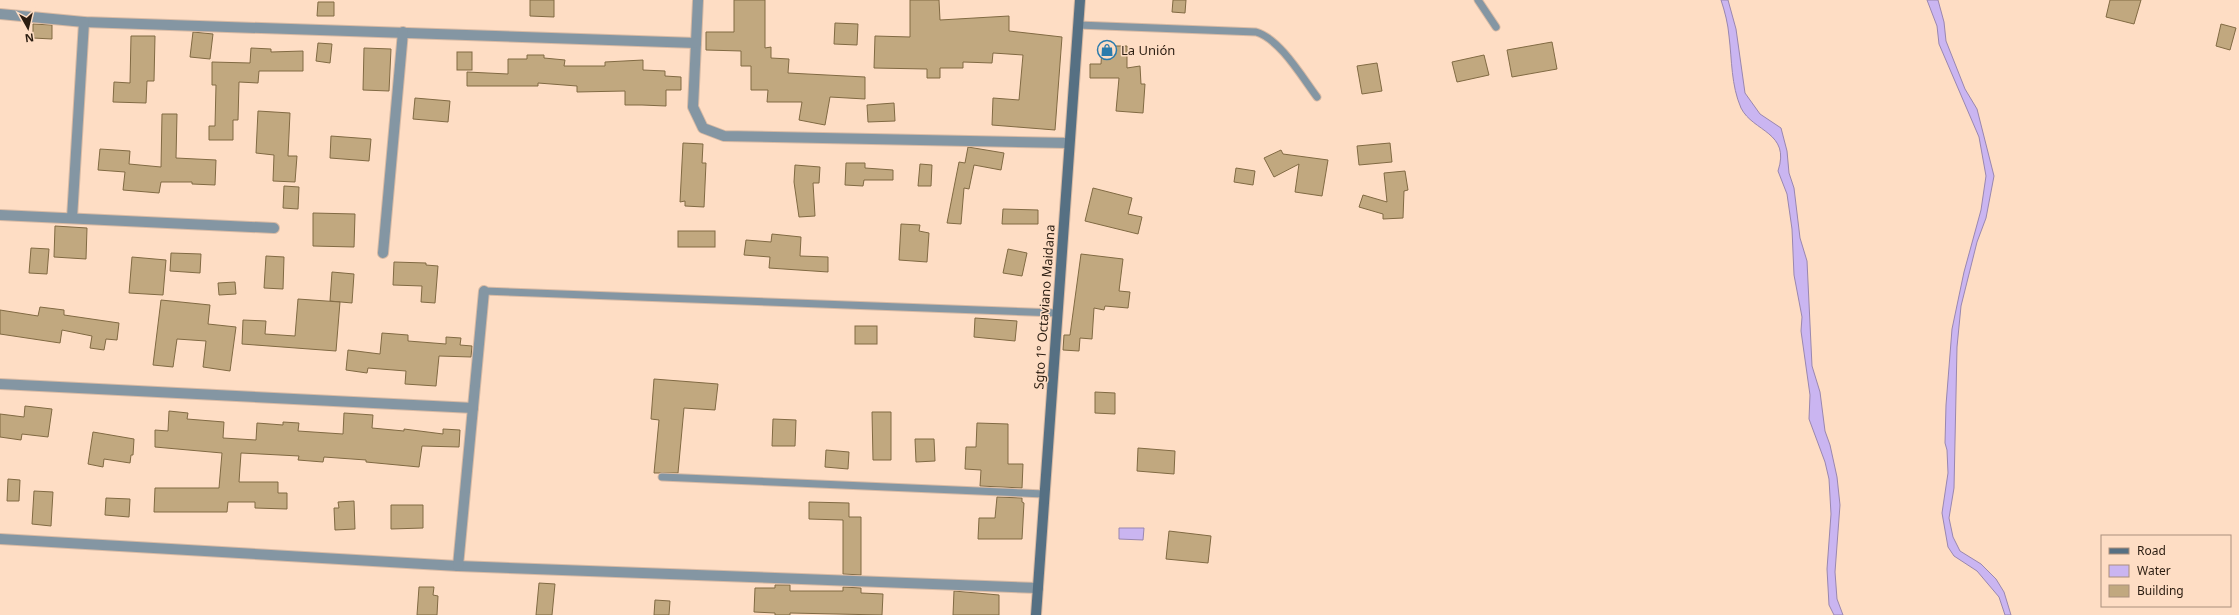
<svg xmlns="http://www.w3.org/2000/svg" width="2239" height="615" viewBox="0 0 2239 615" font-family="'Noto Sans',sans-serif">
	<rect width="100%" height="100%" fill="#feddc4"/>
	<g fill="#cab5f1" stroke="#9a87ae">
		<path d="M1721,0H1728L1736,29L1745,93L1760,114L1781,128L1787,151L1789,173L1794,188L1800,238L1807,261L1812,366L1820,392L1825,431L1830,445L1837,477L1840,505L1835,572L1837,599L1843,615H1834L1829,605L1827,569L1831,514L1829,479L1825,462L1809,419L1810,395L1801,331L1802,317L1794,275L1792,229L1787,194L1778,171C1791,132 1753,132 1741,108C1731,85 1732,60 1729,36C1728,24 1725,12 1721,0Z"/>
		<polygon points="1927,0 1938,0 1944,22 1946,41 1965,89 1977,109 1994,176 1986,218 1977,242 1961,306 1957,347 1954,488 1949,518 1953,537 1960,551 1981,564 1996,579 2004,592 2011,615 2005,615 1999,597 1977,571 1954,556 1948,547 1942,513 1948,473 1947,450 1945,443 1946,405 1952,329 1964,272 1981,210 1986,176 1979,137 1939,44 1937,26"/>
		<polygon points="1119,528 1144,528 1143,540 1119,539"/>
	</g>
	<g fill="#c1a87f" stroke="#816a43">
		<polygon points="530,0 554,0 554,17 530,16"/>
		<polygon points="734,0 765,0 765,48 771,47 771,58 789,59 788,73 865,77 865,99 830,97 825,125 799,120 802,102 767,102 768,90 751,90 751,66 741,66 741,51 706,50 706,32 734,32"/>
		<polygon points="910,0 939,0 940,20 1009,16 1009,31 1062,37 1055,130 992,125 993,98 1019,100 1023,55 993,53 992,63 963,62 963,68 940,68 940,78 927,78 927,69 874,68 875,36 910,37"/>
		<polygon points="1173,0 1186,0 1185,13 1172,12"/>
		<polygon points="2110,0 2141,0 2134,24 2106,17"/>
		<polygon points="318,2 334,2 334,16 317,16"/>
		<polygon points="835,23 858,24 857,45 834,44"/>
		<polygon points="33,24 52,25 52,39 33,38"/>
		<polygon points="2221,24 2236,28 2230,50 2216,46"/>
		<polygon points="193,32 213,34 210,59 190,57"/>
		<polygon points="131,36 155,36 154,81 147,81 146,103 113,102 114,82 130,83"/>
		<polygon points="1552,42 1557,69 1512,77 1507,50"/>
		<polygon points="318,43 332,44 330,63 316,61"/>
		<polygon points="1102,46 1127,46 1127,68 1140,66 1141,84 1145,84 1143,113 1116,111 1119,78 1090,78 1090,64 1101,64"/>
		<polygon points="251,48 271,49 271,52 303,51 303,71 259,71 258,83 239,82 238,120 233,120 233,140 209,140 209,126 215,126 216,85 212,85 212,62 250,63"/>
		<polygon points="364,48 391,49 389,91 363,90"/>
		<rect x="457" y="52" width="15" height="18"/>
		<polygon points="527,55 544,55 544,58 565,60 564,66 605,66 605,62 643,60 643,70 665,71 665,76 681,77 681,90 666,90 666,106 642,105 625,105 625,91 577,92 577,86 538,83 538,86 467,86 467,72 508,74 508,59 527,59"/>
		<polygon points="1484,55 1489,75 1457,82 1452,62"/>
		<polygon points="1377,63 1382,91 1362,94 1357,66"/>
		<polygon points="415,98 450,101 448,122 413,119"/>
		<polygon points="894,103 895,121 868,122 867,105"/>
		<polygon points="258,111 290,113 288,156 297,156 295,182 273,181 274,155 256,153"/>
		<polygon points="162,114 177,114 176,158 216,160 215,185 192,184 192,182 161,182 159,193 123,190 125,172 98,170 100,149 130,151 129,164 161,167"/>
		<polygon points="331,136 371,139 369,161 330,158"/>
		<polygon points="683,143 703,144 702,163 706,163 704,207 685,206 685,201 680,202"/>
		<polygon points="1390,143 1392,162 1359,165 1357,146"/>
		<polygon points="968,147 1004,153 1001,170 974,165 969,189 964,188 961,224 947,223 959,162 965,163"/>
		<polygon points="1281,150 1283,154 1328,160 1322,196 1295,192 1299,164 1274,177 1264,158"/>
		<polygon points="846,163 865,163 865,168 893,170 893,180 864,180 863,186 845,185"/>
		<polygon points="920,164 932,165 931,186 918,186"/>
		<polygon points="795,165 820,167 819,183 813,183 815,216 799,217 794,182"/>
		<polygon points="1236,168 1255,171 1253,185 1234,182"/>
		<polygon points="1405,171 1408,190 1404,191 1403,218 1383,219 1383,214 1359,207 1363,195 1387,202 1384,173"/>
		<polygon points="284,186 299,187 298,209 283,208"/>
		<polygon points="1093,188 1132,198 1128,214 1142,217 1138,234 1085,221"/>
		<polygon points="1003,209 1038,210 1038,224 1002,224"/>
		<polygon points="313,213 355,214 354,247 313,246"/>
		<polygon points="901,224 920,225 919,231 929,233 927,262 899,260"/>
		<polygon points="55,226 87,228 86,259 54,257"/>
		<rect x="678" y="231" width="37" height="16"/>
		<polygon points="772,234 801,237 800,256 828,257 828,272 769,268 770,257 744,255 746,240 771,242"/>
		<polygon points="31,248 49,249 47,274 29,273"/>
		<polygon points="1008,249 1027,253 1022,276 1003,273"/>
		<polygon points="171,253 201,254 200,273 170,271"/>
		<polygon points="1081,254 1123,259 1119,291 1130,292 1128,308 1105,306 1104,310 1094,308 1092,339 1080,338 1079,351 1063,350 1064,335 1070,335"/>
		<polygon points="266,256 284,257 283,289 264,288"/>
		<polygon points="132,257 166,260 163,295 129,293"/>
		<polygon points="394,262 426,263 426,265 438,266 435,303 421,302 422,286 393,285"/>
		<polygon points="332,272 354,274 352,303 330,301"/>
		<polygon points="235,282 236,294 219,295 218,283"/>
		<polygon points="298,299 340,302 336,351 242,344 243,320 266,321 265,334 295,336"/>
		<polygon points="161,300 210,305 208,324 236,327 230,371 203,367 206,341 177,339 173,367 153,365"/>
		<polygon points="40,307 64,310 64,315 119,323 117,340 106,339 104,350 90,348 92,336 62,330 60,343 0,334 0,310 38,316"/>
		<polygon points="975,318 1017,321 1015,341 974,337"/>
		<rect x="855" y="326" width="22" height="18"/>
		<polygon points="382,333 408,335 408,341 446,344 446,337 461,338 460,345 472,346 471,357 439,356 436,386 405,384 406,371 368,368 367,373 346,370 348,350 380,354"/>
		<polygon points="654,379 718,384 715,410 684,408 678,473 654,473 659,420 651,419"/>
		<polygon points="1095,392 1115,393 1115,414 1095,413"/>
		<polygon points="25,406 52,409 48,437 22,434 21,440 0,437 0,414 24,417"/>
		<polygon points="169,411 188,413 187,419 224,422 223,438 256,440 257,423 283,425 283,422 299,423 298,431 343,434 344,413 373,415 372,428 404,431 404,429 443,434 443,429 460,430 459,447 422,446 419,467 366,462 366,460 324,457 323,462 298,460 299,456 241,453 239,482 278,482 278,493 287,493 287,509 255,508 255,502 228,502 227,512 154,512 155,488 219,488 222,453 155,447 155,430 168,431"/>
		<polygon points="872,412 891,412 891,460 873,460"/>
		<polygon points="773,419 796,420 795,446 772,446"/>
		<polygon points="977,423 1008,424 1008,464 1023,464 1022,488 980,486 981,470 965,469 966,447 976,447"/>
		<polygon points="93,432 134,439 133,455 131,455 130,463 104,459 103,467 88,464"/>
		<polygon points="915,439 934,439 935,461 916,462"/>
		<polygon points="1138,448 1175,451 1174,474 1137,471"/>
		<polygon points="826,450 849,452 848,469 825,467"/>
		<polygon points="8,479 20,480 19,501 7,501"/>
		<polygon points="34,491 53,492 51,526 32,524"/>
		<polygon points="997,497 1022,498 1022,502 1024,503 1022,539 978,539 979,518 995,518"/>
		<polygon points="106,498 130,499 129,517 105,515"/>
		<polygon points="354,501 355,529 335,530 334,508 339,508 338,502"/>
		<polygon points="809,502 849,503 849,517 861,517 861,575 843,574 843,520 809,519"/>
		<polygon points="391,505 423,505 423,528 391,529"/>
		<polygon points="1169,531 1211,536 1208,563 1166,559"/>
		<polygon points="539,583 555,584 552,615 536,615"/>
		<polygon points="775,585 790,585 790,591 843,591 843,587 861,588 861,593 883,594 882,615 790,613 790,615 775,615 775,613 754,612 755,588 775,588"/>
		<polygon points="419,587 434,587 433,595 438,596 437,615 417,615"/>
		<polygon points="954,591 999,595 999,615 953,615"/>
		<polygon points="655,600 670,601 669,615 654,615"/>
	</g>
	<g fill="none" stroke-linecap="round" stroke-linejoin="round">
		<g stroke="#d8baa4" stroke-width="9">
			<g id="lane">
				<polyline points="1478,0 1496,27"/>
				<path d="M1078,25L1256,32C1280,39 1302,77 1317,97"/>
				<polyline points="484,291 1057,313"/>
				<polyline points="662,477 1044,494"/>
			</g>
		</g>
		<g stroke="#d8baa4" stroke-width="12">
			<g id="street">
				<polyline points="698,0 693,107 703,128 724,136 1069,143"/>
				<polyline points="0,14 84,22 696,43"/>
				<polyline points="0,215 274,228"/>
				<polyline points="72,218 84,22"/>
				<polyline points="383,253 403,32"/>
				<polyline points="0,384 473,408"/>
				<polyline points="0,539 458,566 1038,588"/>
				<polyline points="458,566 484,291"/>
			</g>
		</g>
		<g stroke="#d8baa4" stroke-width="12">
			<polyline id="secondary" points="1036,615 1080,0"/>
		</g>
		<use href="#lane" stroke="#8496a3" stroke-width="7"/>
		<use href="#street" stroke="#8496a3" stroke-width="10"/>
		<use href="#secondary" stroke="#567083" stroke-width="10"/>
	</g>
	<defs>
		<g id="shop-ring" transform="scale(1)"><circle r="9.5" fill="#feddc4" stroke="#2b7bac" stroke-width="1.5"/><path d="M-5-2.5h2.3a2.7 3.5 0 0 1 5.4 0H5L5.5 6h-11ZM-1.5-2.5h3a1.5 2.3 0 0 0-3 0Z" fill="#2b7bac"/></g>
	</defs>
	<g fill-rule="evenodd">
		<use href="#shop-ring" x="1107" y="50"/>
	</g>
	<g text-anchor="middle" dominant-baseline="central" stroke-width="3" stroke-linejoin="round" paint-order="stroke">
		<g font-size="13" fill="#2b1d11" stroke="#feddc4" text-anchor="start">
			<text x="1121" y="50">La Unión</text>
		</g>
		<g font-size="13" fill="#2b1d11" stroke="#feddc4">
			<text transform="translate(1044 307) rotate(-86)">Sgto 1° Octaviano Maidana</text>
		</g>
	</g>
	<rect x="2101" y="535" width="130" height="72" fill="#feddc4" stroke="#aa907c"/>
	<rect x="2109" y="548" width="20" height="6" fill="#567083" stroke="#aa907c"/>
	<text x="2137" y="555" font-size="12" fill="#2b1d11">Road</text>
	<rect x="2109" y="565" width="20" height="12" fill="#cab5f1" stroke="#aa907c"/>
	<text x="2137" y="575" font-size="12" fill="#2b1d11">Water</text>
	<rect x="2109" y="585" width="20" height="12" fill="#c1a87f" stroke="#aa907c"/>
	<text x="2137" y="595" font-size="12" fill="#2b1d11">Building</text>
	<g transform="translate(28 28) rotate(172)" stroke="#feddc4" stroke-width="3" paint-order="stroke">
	<path d="M0-3L7 15L0 10L-7 15Z" fill="#2b1d11"/>
	<text y="-6" font-size="11" font-weight="bold" text-anchor="middle" fill="#2b1d11">N</text>
	</g>
</svg>
